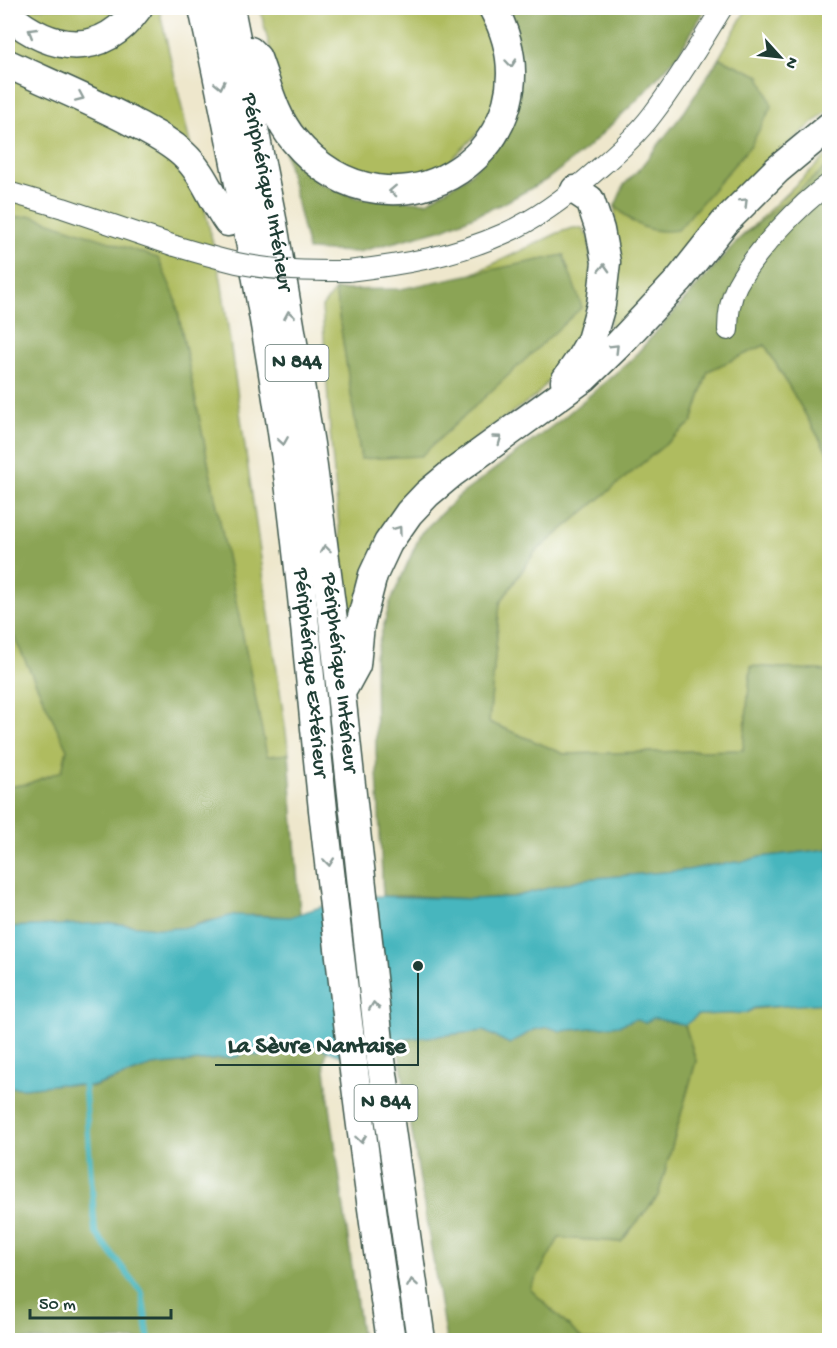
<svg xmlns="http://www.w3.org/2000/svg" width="837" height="1348" viewBox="0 0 837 1348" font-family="'Gochi Hand',sans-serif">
	<rect width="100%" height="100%" fill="#fff"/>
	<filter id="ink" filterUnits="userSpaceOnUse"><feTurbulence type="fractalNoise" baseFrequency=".0167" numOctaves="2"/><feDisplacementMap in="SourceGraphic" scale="12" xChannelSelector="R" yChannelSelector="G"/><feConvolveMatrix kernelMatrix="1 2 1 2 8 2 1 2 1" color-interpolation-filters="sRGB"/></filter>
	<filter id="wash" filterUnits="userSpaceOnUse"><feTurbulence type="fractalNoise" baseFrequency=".008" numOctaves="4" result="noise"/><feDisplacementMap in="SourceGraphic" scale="24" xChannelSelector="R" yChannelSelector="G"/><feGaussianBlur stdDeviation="1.35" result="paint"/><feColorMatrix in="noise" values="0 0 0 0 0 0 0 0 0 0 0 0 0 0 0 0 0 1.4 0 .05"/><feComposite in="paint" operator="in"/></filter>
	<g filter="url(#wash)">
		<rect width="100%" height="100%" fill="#eee7cc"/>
		<g fill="#afbc5e" stroke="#677c49" stroke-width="1.5">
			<polygon points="8,8 159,8 221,279 289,754 267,757 175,297 32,216 8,218"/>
			<polygon points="260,8 478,8 493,37 498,99 482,129 437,174 400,180 356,174 320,151 283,103"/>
			<path d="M747,8H805L829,13V110L763,165L675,266L605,341C619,298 615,251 615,206L632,222L760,76L719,58Z"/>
			<polygon points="829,153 829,165 737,241"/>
			<polygon points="572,228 582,228 589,238 592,285 583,328 571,354 536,396 481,434 412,496 356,609 347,611 330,431 322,307 335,290 361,459 563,255 470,275 558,233"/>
			<polygon points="765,345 829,455 829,671 751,666 743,750 564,754 489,722 500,603 534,553 692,422 708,371"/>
			<polygon points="8,624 67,749 62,771 27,784 8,787"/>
			<polygon points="813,1003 829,1003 827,1048 830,1055 829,1340 583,1340 530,1289 559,1238 621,1242 658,1196 696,1061 685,1025 698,1015 746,1013 754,1009"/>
		</g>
		<g fill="#8ba455" stroke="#557044" stroke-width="1.5">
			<polygon points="505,8 706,8 678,55 638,99 586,149 546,180 504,203 443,229 358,252 308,250 284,148 319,183 358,198 427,202 467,177 499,144"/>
			<path d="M719,58L760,76L772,106L751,145L678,230C648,234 636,226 615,206L624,185L640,168L685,111Z"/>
			<polygon points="829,165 829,455 765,345 708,371 692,422 534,553 500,603 489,722 564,754 743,750 751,666 829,671 829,849 760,857 746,861 713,865 688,870 584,879 513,897 474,899 415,896 383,896 376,750 375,656 390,603 421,533 459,496 563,418 632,359 737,241"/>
			<polygon points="32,216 158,258 175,297 267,756 289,754 300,915 290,917 254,915 206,921 190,927 165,929 110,923 8,927 8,787 27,784 62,771 67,749 8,624 8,218"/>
			<polygon points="563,255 582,307 421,456 361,459 335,290 401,289"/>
			<polygon points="653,1018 685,1025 696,1061 658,1196 621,1242 559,1238 530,1289 583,1340 446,1340 397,1040 484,1031 510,1044 533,1030 548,1027 561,1031 620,1025 635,1019"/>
			<polygon points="312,1045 327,1051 324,1063 362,1340 8,1340 8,1087 24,1088 60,1084 94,1087 152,1066 237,1057 247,1052 258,1056 273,1046"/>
		</g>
		<polygon fill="#47b6be" stroke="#337a79" stroke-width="1.5" points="829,849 829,1003 754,1008 746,1013 698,1015 685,1025 653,1018 645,1023 635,1019 620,1025 561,1031 548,1027 533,1030 510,1044 484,1031 367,1043 344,1057 312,1045 273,1046 258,1056 246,1052 237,1057 152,1066 94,1086 60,1084 24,1088 8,1087 8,927 110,923 165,929 190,927 233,915 290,917 342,900 374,896 474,899 513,897 584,879 688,870 713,865 746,861 760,857"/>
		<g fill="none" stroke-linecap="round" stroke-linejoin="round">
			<polyline stroke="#47b6be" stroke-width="6" points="84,1079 95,1232 142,1293 149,1340"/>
		</g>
	</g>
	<g filter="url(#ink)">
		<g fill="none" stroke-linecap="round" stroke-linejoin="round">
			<g stroke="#3e564b" stroke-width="22">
				<g id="minor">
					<polyline points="8,192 63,208 175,246"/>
					<path d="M348,271C401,265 454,256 503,234C538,219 570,194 597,170C617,153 637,135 652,115C678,81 700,44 722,8"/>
					<path d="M728,330C728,315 730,299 737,285C755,252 799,205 830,183"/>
				</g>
			</g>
			<g stroke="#3e564b" stroke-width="31">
				<g id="highway">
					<path id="s1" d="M203,8C235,157 265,308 286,460C302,577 311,693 323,810C343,987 364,1164 391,1340"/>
					<path id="s2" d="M230,8L273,224L310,444L333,620L381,1060L421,1340"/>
					<path d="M8,15C52,52 101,59 138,8"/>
					<path d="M250,51L257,58C267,85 275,118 294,140C394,260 567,144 493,8"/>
					<path d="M8,64C49,83 92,101 132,122C150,132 168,140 183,154C204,173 212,200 228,222"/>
					<polyline points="565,381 580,359 591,340 601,305 606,262 600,230 590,200 575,190"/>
					<polyline points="344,687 356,665 360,625 373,575 388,543 409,513 427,494 451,474 584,378 617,346 679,280 725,222 777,170 830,126"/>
				</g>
			</g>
			<use href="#minor" stroke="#fff" stroke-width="20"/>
			<use href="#highway" stroke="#fff" stroke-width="28"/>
			<g stroke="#3e564b" stroke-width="22" stroke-linecap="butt">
				<path id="minor-bridge" d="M175,246C195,252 216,258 237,263C274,271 311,271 348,271"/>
			</g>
			<use href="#minor-bridge" stroke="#fff" stroke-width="20"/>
		</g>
		<defs><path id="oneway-chevron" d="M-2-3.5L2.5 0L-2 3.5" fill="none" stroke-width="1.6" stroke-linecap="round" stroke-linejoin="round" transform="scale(1.5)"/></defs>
		<g stroke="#8f9e9a">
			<use href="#oneway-chevron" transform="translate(32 32) rotate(-149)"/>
			<use href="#oneway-chevron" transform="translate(511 63) rotate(85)"/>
			<use href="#oneway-chevron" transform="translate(220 85) rotate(78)"/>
			<use href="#oneway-chevron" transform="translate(80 97) rotate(24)"/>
			<use href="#oneway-chevron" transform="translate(393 191) rotate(178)"/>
			<use href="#oneway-chevron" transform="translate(744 202) rotate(-45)"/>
			<use href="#oneway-chevron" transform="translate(604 268) rotate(-88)"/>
			<use href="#oneway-chevron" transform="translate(289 315) rotate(-100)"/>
			<use href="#oneway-chevron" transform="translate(615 348) rotate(-45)"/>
			<use href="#oneway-chevron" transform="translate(498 439) rotate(-36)"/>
			<use href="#oneway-chevron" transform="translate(283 441) rotate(81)"/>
			<use href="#oneway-chevron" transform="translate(398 530) rotate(-54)"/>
			<use href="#oneway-chevron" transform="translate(325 549) rotate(-98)"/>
			<use href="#oneway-chevron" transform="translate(329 862) rotate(84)"/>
			<use href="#oneway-chevron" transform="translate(374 1006) rotate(-97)"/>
			<use href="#oneway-chevron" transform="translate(361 1139) rotate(82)"/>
			<use href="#oneway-chevron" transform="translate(412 1283) rotate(-99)"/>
		</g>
	</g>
	<g text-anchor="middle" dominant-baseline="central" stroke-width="6" stroke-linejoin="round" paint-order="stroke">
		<g fill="#fff" stroke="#627771" stroke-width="1.5">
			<rect x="265.5" y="345" width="63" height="36" rx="4.5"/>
			<rect x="354.5" y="1085" width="63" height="36" rx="4.5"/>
		</g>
		<g font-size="21" font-weight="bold" fill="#1f3d34">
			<text x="297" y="363">N 844</text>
			<text x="386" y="1103">N 844</text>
		</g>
		<g font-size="22" fill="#1f3d34" stroke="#fff">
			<text stroke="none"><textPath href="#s2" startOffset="188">Périphérique Intérieur</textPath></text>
			<text stroke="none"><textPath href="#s1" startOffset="674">Périphérique Extérieur</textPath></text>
			<text stroke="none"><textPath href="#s2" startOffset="674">Périphérique Intérieur</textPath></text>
		</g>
	</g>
	<path fill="none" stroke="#1f3d34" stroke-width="2" d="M418 966L418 1065H215"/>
	<circle fill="#1f3d34" stroke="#fff" stroke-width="2" cx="418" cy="966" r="6"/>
	<g font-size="24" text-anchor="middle" font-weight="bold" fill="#1f3d34" stroke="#fff" stroke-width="6" stroke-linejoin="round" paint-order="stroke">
		<text x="317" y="1052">La Sèvre Nantaise</text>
	</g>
	<rect width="837" height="1348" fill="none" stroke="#fff" stroke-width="30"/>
	<g transform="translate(780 57) rotate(117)" stroke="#ffffff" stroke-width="4.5" paint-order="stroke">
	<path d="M0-4.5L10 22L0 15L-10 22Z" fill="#1f3d34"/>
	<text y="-9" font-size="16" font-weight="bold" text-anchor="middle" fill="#1f3d34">N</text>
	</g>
	<path d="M30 1309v9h141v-9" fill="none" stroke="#1f3d34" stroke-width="3"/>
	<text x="39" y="1309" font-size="18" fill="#1f3d34" stroke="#ffffff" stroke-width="4.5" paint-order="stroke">50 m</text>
</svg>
